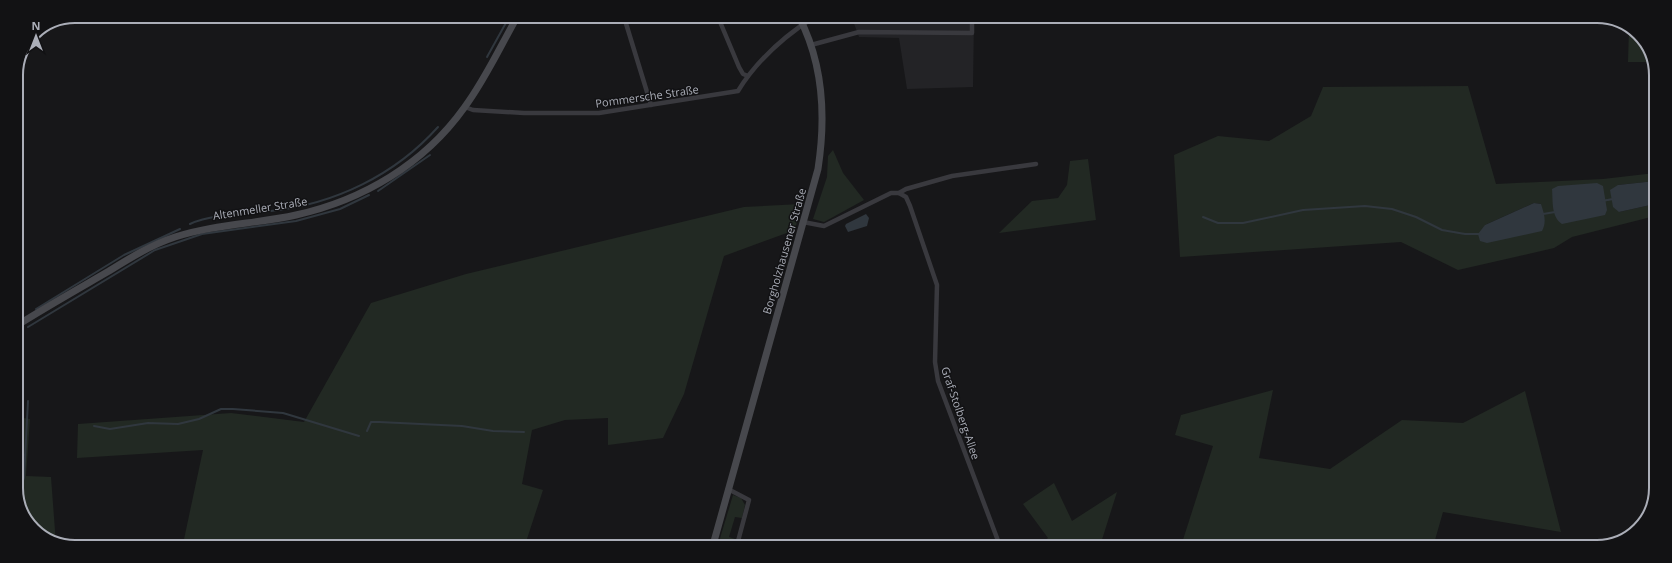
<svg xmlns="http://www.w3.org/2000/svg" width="1672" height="563" viewBox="0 0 1672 563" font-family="'Open Sans',sans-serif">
	<rect width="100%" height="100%" fill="#171719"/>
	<polygon fill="#232326" points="852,18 974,18 973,87 907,89 899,38 859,37"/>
	<g fill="#222923" fill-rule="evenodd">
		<polygon points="1629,28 1644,39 1652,62 1628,62"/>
		<path d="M1468,86L1496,184L1603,179L1655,173V181L1618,185L1619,212L1655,204V216L1572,237L1554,248L1458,270L1401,242L1180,257L1174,155L1218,136L1269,141L1311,116L1323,87ZM1534,203L1541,204L1485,225Z"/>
		<polygon points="833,150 843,173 864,200 824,222 813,219 827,177 828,156"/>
		<polygon points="1088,159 1096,220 999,233 1032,201 1058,198 1067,185 1070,161"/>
		<polygon points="801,204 795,230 724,256 684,394 663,438 608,445 608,418 565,420 532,430 522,484 543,490 525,545 183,544 203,450 77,458 78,424 231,413 304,422 371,303 466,274 744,207"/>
		<polygon points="1273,390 1259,458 1330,469 1402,420 1463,423 1525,391 1561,532 1443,512 1433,547 1181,546 1213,446 1175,435 1181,415"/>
		<polygon points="16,403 17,417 30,419 26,476 51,477 56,544 28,524 16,492"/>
		<polygon points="1054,483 1072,521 1117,492 1100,546 1038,546 1048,538 1023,504"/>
		<polygon points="733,495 741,498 745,505 742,518 735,517 729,537 735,539 733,545 718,545"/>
	</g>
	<g fill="#30373e">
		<polygon points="1655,181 1655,204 1619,212 1613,207 1610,190 1618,185"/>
		<path d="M1597,183L1603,186L1607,210L1605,215L1562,224C1551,217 1553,201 1552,189L1558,186Z"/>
		<path d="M1534,203L1541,204C1544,213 1547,222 1542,231L1487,243L1480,241L1478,234L1485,225Z"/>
		<polygon points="866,214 869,218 867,226 848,232 845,226 846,224"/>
	</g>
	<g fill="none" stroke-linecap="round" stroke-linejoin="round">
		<g stroke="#30373e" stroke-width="2">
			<polyline points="487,57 507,21"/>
			<polyline points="378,191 430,155"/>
			<polyline points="1602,201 1613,199"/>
			<polyline points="1543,214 1555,212"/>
			<polyline points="1203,217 1218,223 1243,223 1303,210 1365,206 1392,209 1416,217 1442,230 1465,234 1480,234"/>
			<path d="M190,224C212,214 247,214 271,211C335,204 395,175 438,127"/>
			<polyline points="36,309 124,255 180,229"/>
			<polyline points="28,327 155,250 202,234 296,221 340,209 369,195"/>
			<polyline points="16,341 20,348"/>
			<polyline points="94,426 110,429 148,423 178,424 199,419 221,409 233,409 283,413 359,436"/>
			<polyline points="367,431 371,422 379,422 462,426 493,431 524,432"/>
			<polyline points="16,453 25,455"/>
			<polyline points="17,495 24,478 28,401"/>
		</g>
		<g stroke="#39393e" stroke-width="4.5">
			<polyline points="624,17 651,105"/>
			<polyline points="718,17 739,67 743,74 748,76"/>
			<polyline points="811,45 859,32 972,33 972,18"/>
			<path d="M465,107L473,110L524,113H599L738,91C757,60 783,37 814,17"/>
			<polyline points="899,193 906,197 910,206 937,285 935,362 938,381 1000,546"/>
			<polyline points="803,222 824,226 891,193 899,193 906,189 952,176 1036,164"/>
			<polyline points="728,489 749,500 737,545"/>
		</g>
		<g stroke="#47484d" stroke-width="7">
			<path d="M16,326C46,307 78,289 109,271C130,258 151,245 175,237C215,224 256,224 296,215C363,200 424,164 464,108C485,80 500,47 517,17"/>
			<path d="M713,545L818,169C826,117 824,65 799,17"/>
		</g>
	</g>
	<g text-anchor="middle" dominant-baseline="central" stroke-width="3" stroke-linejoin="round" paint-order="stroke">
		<g font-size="11" fill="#abaeb8" stroke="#121214">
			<text transform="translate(647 96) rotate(-8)">Pommersche Straße</text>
			<text transform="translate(260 208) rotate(-9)">Altenmeller Straße</text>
			<text transform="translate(784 251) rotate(-74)">Borgholzhausener Straße</text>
			<text transform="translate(961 413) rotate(71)">Graf-Stolberg-Allee</text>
		</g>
	</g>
	<path d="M0 0H1672V563H0ZM75 23H1597A52 52 0 0 1 1649 75V488A52 52 0 0 1 1597 540H75A52 52 0 0 1 23 488V75A52 52 0 0 1 75 23Z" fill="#121214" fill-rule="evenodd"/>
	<path fill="none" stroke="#abaeb8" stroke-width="2" d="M75 23H1597A52 52 0 0 1 1649 75V488A52 52 0 0 1 1597 540H75A52 52 0 0 1 23 488V75A52 52 0 0 1 75 23Z"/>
	<g transform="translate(36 36)" stroke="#121214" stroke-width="3" paint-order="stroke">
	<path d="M0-3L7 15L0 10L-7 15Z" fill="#abaeb8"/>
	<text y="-6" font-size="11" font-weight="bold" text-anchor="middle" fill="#abaeb8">N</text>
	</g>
</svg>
